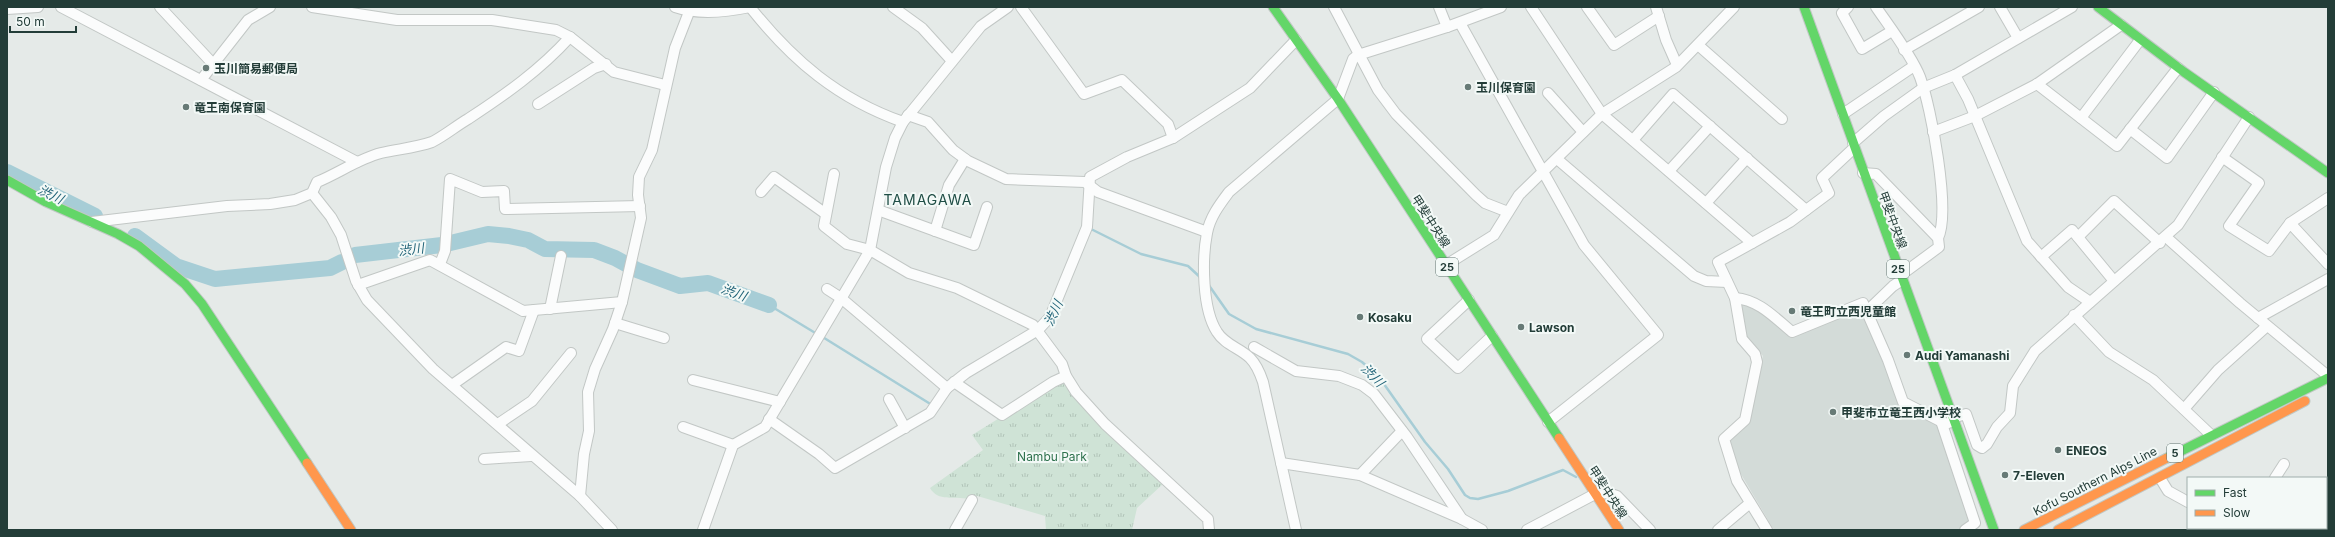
<svg xmlns="http://www.w3.org/2000/svg" width="2335" height="537" viewBox="0 0 2335 537" font-family="Inter,'Noto Sans JP',sans-serif">
	<defs>
		<pattern id="park-tufts" width="24" height="20" patternUnits="userSpaceOnUse"><rect width="24" height="20" fill="#cfe3d6"/><path d="M3 7l-1-3M5 7V3M7 7l1-3M15 17l-1-3M17 17v-4M19 17l1-3" fill="none" stroke="#b1c4b8"/></pattern>
	</defs>
	<rect width="100%" height="100%" fill="#e5eae8"/>
	<polygon fill="#d3dbd8" points="1739,301 1757,308 1792,337 1860,309 1884,361 1900,404 1939,425 1970,524 1961,530 1774,530 1735,464 1729,438 1749,420 1763,356 1743,332"/>
	<path fill="url(#park-tufts)" d="M1061,383L1068,386L1163,484L1137,508L1132,530H1046L1045,516L974,495L968,499C954,496 938,502 930,488L983,450L972,435L1054,384Z"/>
	<g fill="none" stroke-linecap="round" stroke-linejoin="round">
		<g stroke="#a7cdd6" stroke-width="2.5">
			<polyline points="1090,231 1091,229 1141,254 1188,266 1201,278"/>
			<polyline points="1208,284 1229,314 1256,329 1348,354 1362,362 1379,377 1425,442 1448,469 1465,495 1470,498 1478,499 1508,491 1563,470 1576,477"/>
			<polyline points="769,305 817,334"/>
			<polyline points="821,336 932,405"/>
			<polyline points="1010,352 1037,336"/>
			<polyline points="1608,499 1625,511"/>
		</g>
		<g stroke="#a7cdd6" stroke-width="16">
			<polyline points="7,172 95,216"/>
			<polyline points="135,236 176,266 215,279 330,268 342,262"/>
			<polyline points="355,255 442,245 488,234 509,236 528,240 545,249 594,250 615,258 637,270 680,286 708,283 769,305"/>
		</g>
		<g stroke="#c2c7c5" stroke-width="12">
			<g id="street">
				<polyline points="61,7 357,162"/>
				<polyline points="160,7 214,65"/>
				<polyline points="312,7 397,20 492,20 556,30 570,37 614,72 665,85"/>
				<path d="M675,7C698,15 726,12 750,7"/>
				<path d="M750,7C793,61 838,99 903,122"/>
				<polyline points="893,7 922,28 952,61"/>
				<polyline points="1021,7 1084,94 1122,80 1168,124 1173,138"/>
				<polyline points="1334,7 1378,90 1396,114 1476,195 1485,203 1508,212"/>
				<polyline points="1439,7 1447,27"/>
				<polyline points="1531,7 1602,114 1752,243"/>
				<polyline points="1587,7 1614,45 1659,16"/>
				<polyline points="1656,7 1666,40 1677,65"/>
				<polyline points="1848,7 1842,13 1862,49 1892,31"/>
				<path d="M1876,7C1889,26 1912,56 1920,77C1931,107 1951,211 1938,238"/>
				<polyline points="2000,7 2018,38"/>
				<polyline points="7,9 38,7"/>
				<polyline points="1460,23 1584,245 1658,335 1548,422"/>
				<polyline points="1698,45 1782,119"/>
				<polyline points="1904,50 1979,7"/>
				<polyline points="1955,75 1968,99 2027,241 2068,287 2090,302"/>
				<polyline points="201,80 248,20 270,7"/>
				<polyline points="2037,84 2117,146 2178,68"/>
				<polyline points="1548,93 1583,132"/>
				<polyline points="538,104 594,68 606,64"/>
				<polyline points="1843,114 1914,66"/>
				<polyline points="908,115 928,122 953,150 968,161 1006,179 1085,182 1098,192 1207,232"/>
				<polyline points="2081,118 2140,40"/>
				<polyline points="2130,129 2167,158 2214,92"/>
				<polyline points="1933,132 1975,116 2037,84 2121,25"/>
				<polyline points="1633,140 1673,94 1806,210"/>
				<polyline points="1853,143 1884,116 1923,88 1955,75 2072,7"/>
				<polyline points="2222,157 2259,183 2229,226 2269,251 2290,223 2328,264"/>
				<polyline points="1557,159 1694,276 1706,281 1727,282"/>
				<polyline points="1669,171 1710,126"/>
				<polyline points="1863,173 1876,174 1938,238 1939,247 1901,275"/>
				<polyline points="834,174 824,226 847,244 870,250 909,273 957,288 1033,325 1062,364 1066,376 1076,392 1105,424 1208,519 1209,530"/>
				<polyline points="761,192 774,177 826,214"/>
				<polyline points="312,193 331,217 341,235 356,281 367,300 433,369 580,496 612,530"/>
				<polyline points="1706,203 1747,158"/>
				<polyline points="878,210 974,245 987,207"/>
				<path d="M92,222L227,206L270,204L295,200L312,193L317,182C339,173 358,159 381,153C398,149 415,148 432,142C444,136 456,126 468,119C506,94 539,71 570,37"/>
				<polyline points="2290,223 2328,198"/>
				<polyline points="935,231 949,185 965,159"/>
				<polyline points="2078,237 2114,201 2160,243"/>
				<polyline points="2166,237 2240,303 2328,376"/>
				<polyline points="2041,257 2072,230 2114,281"/>
				<polyline points="440,264 445,251 450,179 482,192 504,191 505,209 640,206"/>
				<polyline points="1446,265 1494,235 1519,195 1602,114 1676,67 1734,7"/>
				<polyline points="358,285 430,260 523,311 622,302"/>
				<polyline points="827,289 841,298 947,388"/>
				<path d="M1735,298C1759,300 1774,317 1792,332L1863,303L1888,360L1903,402L1946,424L1953,421"/>
				<polyline points="1469,300 1427,339 1458,368 1492,336"/>
				<polyline points="550,309 561,256"/>
				<polyline points="1867,311 1893,286 1902,280"/>
				<polyline points="2074,315 2109,352 2153,380 2211,435"/>
				<polyline points="2258,318 2328,279"/>
				<polyline points="615,323 664,338"/>
				<polyline points="1254,347 1296,371 1339,376 1362,385 1374,394 1407,437 1462,519 1482,530"/>
				<polyline points="693,380 780,402"/>
				<polyline points="954,382 1002,415 1053,382 1066,376"/>
				<polyline points="452,385 506,347 519,351 534,310"/>
				<polyline points="889,399 905,428"/>
				<polyline points="2184,409 2218,370 2267,326"/>
				<polyline points="1952,418 1966,414 1977,445 1982,448 1987,444 1997,427 2010,413 2013,386 2035,351 2178,225 2249,117"/>
				<polyline points="769,419 819,454 835,468 930,413 947,388 966,373 1038,330 1050,317 1087,227 1090,177 1127,157 1173,138 1250,88 1296,40"/>
				<polyline points="1941,421 1975,523 1965,530"/>
				<polyline points="498,424 532,401 571,353"/>
				<polyline points="683,427 733,445"/>
				<polyline points="484,459 531,456"/>
				<polyline points="1281,463 1360,475 1462,519"/>
				<polyline points="1360,475 1402,431"/>
				<polyline points="2160,478 2168,491 2188,502"/>
				<polyline points="2275,478 2284,464"/>
				<polyline points="580,496 584,454 589,431 588,392 595,369 613,329 622,302 641,218 638,195 639,177 652,150 675,48 689,12"/>
				<polyline points="2234,528 2237,530"/>
				<polyline points="703,530 733,445 765,427 870,250 886,167 895,138 903,122 981,26 1008,7"/>
				<polyline points="955,530 972,500"/>
				<path d="M1296,530L1263,382C1260,373 1257,365 1250,358C1240,348 1225,345 1217,332C1202,309 1202,259 1207,233C1210,217 1220,204 1229,192L1338,99L1353,59L1358,55L1447,27L1501,7"/>
				<polyline points="1527,530 1595,494 1608,493 1617,496 1650,530"/>
				<polyline points="1718,530 1750,503"/>
				<polyline points="1767,530 1737,481 1724,439 1745,420 1757,362 1755,354 1742,339 1735,298 1718,262 1790,222 1829,193 1822,178 1854,148"/>
			</g>
		</g>
		<g stroke="#c1c8c5" stroke-width="11">
			<g id="fast">
				<polyline points="1273,7 1338,99 1559,438"/>
				<polyline points="1804,7 1994,530"/>
				<polyline points="2098,7 2184,72 2328,173"/>
				<polyline points="7,180 46,202 118,234 139,246 185,284 202,304 307,463"/>
				<polyline points="2167,458 2328,378"/>
			</g>
		</g>
		<g stroke="#c1c8c5" stroke-width="11">
			<g id="slow">
				<polyline points="1559,438 1619,530"/>
				<polyline points="307,463 351,530"/>
				<polyline points="2024,530 2167,458"/>
				<polyline points="2058,530 2305,401"/>
			</g>
		</g>
		<use href="#street" stroke="#fbfcfc" stroke-width="10"/>
		<use href="#fast" stroke="#63d668" stroke-width="9"/>
		<use href="#slow" stroke="#ff974d" stroke-width="9"/>
	</g>
	<g fill="#677a76" stroke="#f3f9f7" stroke-width="1.5">
		<circle cx="206" cy="68" r="4"/>
		<circle cx="1468" cy="87" r="4"/>
		<circle cx="186" cy="107" r="4"/>
		<circle cx="1792" cy="311" r="4"/>
		<circle cx="1360" cy="317" r="4"/>
		<circle cx="1521" cy="327" r="4"/>
		<circle cx="1907" cy="355" r="4"/>
		<circle cx="1833" cy="412" r="4"/>
		<circle cx="2058" cy="450" r="4"/>
		<circle cx="2005" cy="475" r="4"/>
	</g>
	<g text-anchor="middle" dominant-baseline="central" stroke-width="4" stroke-linejoin="round" paint-order="stroke">
		<g fill="#f3f9f7" stroke="#617571" stroke-width="1">
			<rect x="1436" y="258" width="22" height="18" rx="3"/>
			<rect x="1887" y="260" width="22" height="18" rx="3"/>
			<rect x="2167" y="444" width="16" height="18" rx="3"/>
		</g>
		<g font-size="11" font-weight="bold" fill="#233d38">
			<text x="1447" y="267">25</text>
			<text x="1898" y="269">25</text>
			<text x="2175" y="453">5</text>
		</g>
		<g font-size="12" font-weight="bold" fill="#233d38" stroke="#f3f9f7" text-anchor="start">
			<text x="214" y="68">玉川簡易郵便局</text>
			<text x="1476" y="87">玉川保育園</text>
			<text x="194" y="107">竜王南保育園</text>
			<text x="1800" y="311">竜王町立西児童館</text>
			<text x="1368" y="317">Kosaku</text>
			<text x="1529" y="327">Lawson</text>
			<text x="1915" y="355">Audi Yamanashi</text>
			<text x="1841" y="412">甲斐市立竜王西小学校</text>
			<text x="2066" y="450">ENEOS</text>
			<text x="2013" y="475">7-Eleven</text>
		</g>
		<g font-size="12" fill="#233d38" stroke="#f3f9f7">
			<text transform="translate(1893 220) rotate(70)">甲斐中央線</text>
			<text transform="translate(1431 221) rotate(57)">甲斐中央線</text>
			<text transform="translate(2095 481) rotate(-27)">Kofu Southern Alps Line</text>
			<text transform="translate(1608 492) rotate(57)">甲斐中央線</text>
		</g>
		<g font-size="12" fill="#2f724e" stroke="#f3f9f7">
			<text x="1052" y="456">Nambu Park</text>
		</g>
		<g font-size="13" font-style="italic" fill="#1f6277" stroke="#f3f9f7">
			<text transform="translate(51 194) rotate(26)">渋川</text>
			<text transform="translate(411 249) rotate(-7)">渋川</text>
			<text transform="translate(734 292) rotate(20)">渋川</text>
			<text transform="translate(1053 313) rotate(-65)">渋川</text>
			<text transform="translate(1373 375) rotate(46)">渋川</text>
		</g>
		<g font-size="14" letter-spacing="1" fill="#204e46" stroke="#f3f9f7">
			<text x="928" y="199">TAMAGAWA</text>
		</g>
	</g>
	<rect width="2335" height="537" fill="none" stroke="#233d38" stroke-width="16"/>
	<rect x="2187" y="477" width="140" height="52" fill="#f3f9f7" stroke="#a0aeab"/>
	<rect x="2195" y="490" width="20" height="6" fill="#63d668" stroke="#a0aeab"/>
	<text x="2223" y="497" font-size="12" fill="#233d38">Fast</text>
	<rect x="2195" y="510" width="20" height="6" fill="#ff974d" stroke="#a0aeab"/>
	<text x="2223" y="517" font-size="12" fill="#233d38">Slow</text>
	<path d="M10 26v6h66v-6" fill="none" stroke="#233d38" stroke-width="2"/>
	<text x="16" y="26" font-size="12" fill="#233d38" stroke="#f3f9f7" stroke-width="3" paint-order="stroke">50 m</text>
</svg>
